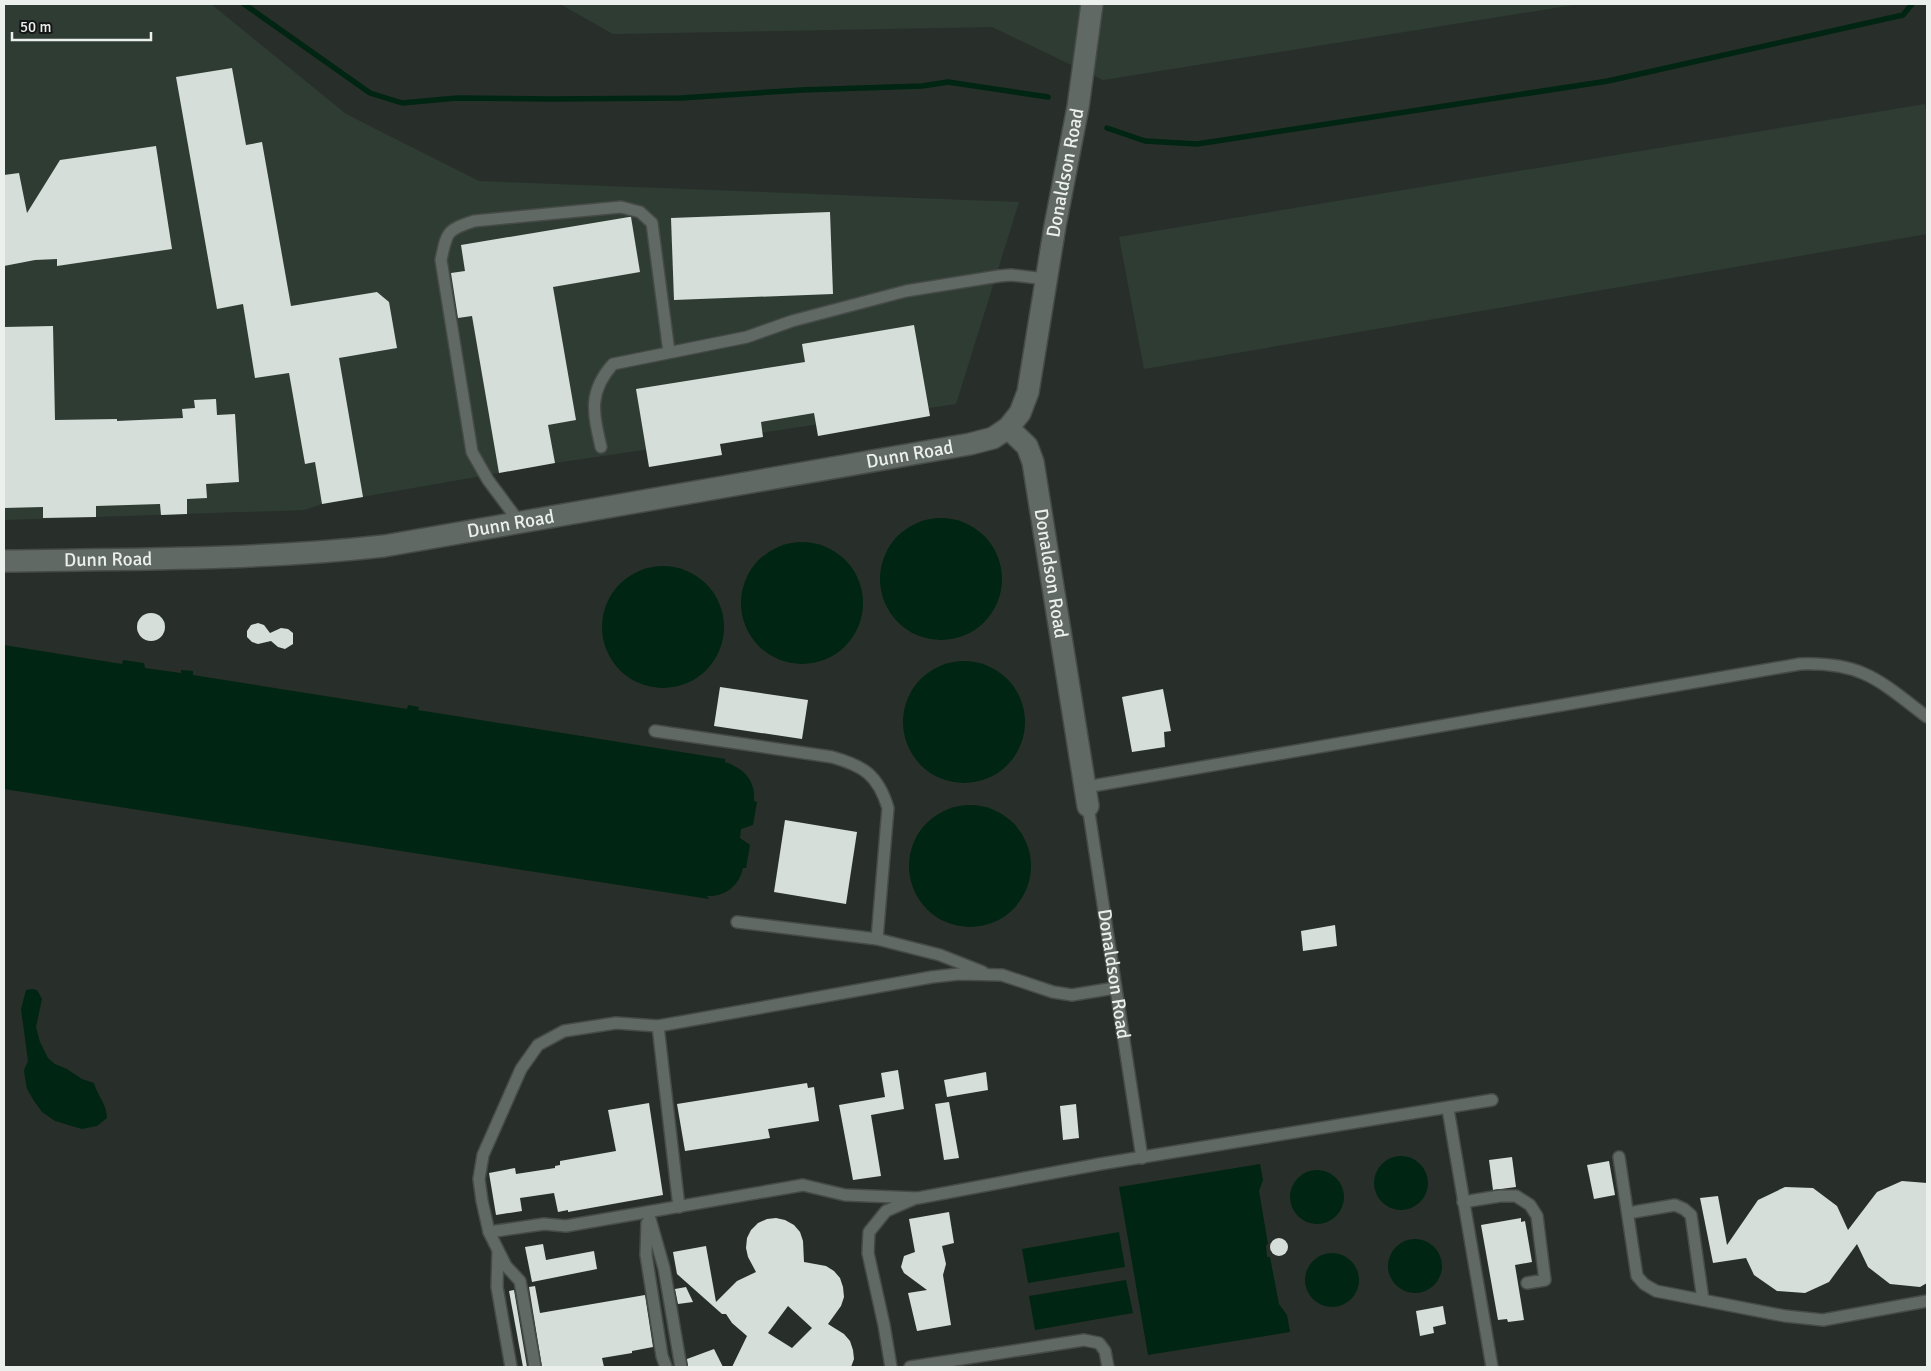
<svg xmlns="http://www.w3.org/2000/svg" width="1931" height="1371" viewBox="0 0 1931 1371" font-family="Signika,sans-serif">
	<rect width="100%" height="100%" fill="#282f2a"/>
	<g fill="#2f3c34">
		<polygon points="4,4 211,4 346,114 479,181 1019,202 956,404 555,463 322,504 304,510 4,520"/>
		<polygon points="560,4 1580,4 1103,80 992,27 613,34"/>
		<polygon points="1925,104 1927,121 1927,234 1144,369 1119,237"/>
	</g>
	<g fill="#002512">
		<circle cx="941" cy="579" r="61"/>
		<circle cx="802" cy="603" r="61"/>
		<circle cx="663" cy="627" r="61"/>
		<path d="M4,645L122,664L123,660L144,663L145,668L181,673V670L193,671V675L407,709L408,705L419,707L418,710L725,759V762C743,768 756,780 754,801L757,802L753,825L741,829L740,838L750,845L746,868H743C739,886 725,897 707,896L709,899L4,789Z"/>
		<circle cx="964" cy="722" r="61"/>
		<circle cx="970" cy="866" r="61"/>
		<path d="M32,989L37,990L42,999L36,1027L40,1042L48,1058L55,1064L67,1069L82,1079L94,1083C97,1095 107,1104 107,1118L97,1126L82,1129L55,1121L42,1112L34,1101L27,1089L25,1078L24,1070L28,1061L21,1009L26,990Z"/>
		<circle cx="1401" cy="1183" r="27"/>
		<polygon points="1260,1164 1263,1180 1259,1191 1268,1244 1266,1245 1267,1257 1270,1257 1279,1304 1287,1315 1290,1332 1148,1355 1119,1187"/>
		<circle cx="1317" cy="1197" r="27"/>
		<polygon points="1119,1232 1125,1267 1028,1283 1022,1249"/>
		<circle cx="1415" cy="1266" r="27"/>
		<circle cx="1332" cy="1280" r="27"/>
		<polygon points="1126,1280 1133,1313 1035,1330 1029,1296"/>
	</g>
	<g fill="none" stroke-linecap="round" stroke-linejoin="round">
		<g stroke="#002512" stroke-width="5.5">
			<polyline points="244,4 370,93 402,103 457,98 550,99 681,98 801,90 922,86 948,82 1048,97"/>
			<polyline points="1107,128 1145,141 1197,144 1608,81 1903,15 1912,4"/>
		</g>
	</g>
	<g fill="#d5ded8" fill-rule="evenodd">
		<polygon points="232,68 246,145 262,142 291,306 377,292 389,302 397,348 339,358 363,497 322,504 315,462 305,464 289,373 255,378 243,304 217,309 176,77"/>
		<polygon points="156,146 172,249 57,266 57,259 35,260 4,266 4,175 19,173 27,213 60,160"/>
		<polygon points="830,212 833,294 674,300 671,218"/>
		<polygon points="629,217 631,217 640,272 553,287 576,420 548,425 555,463 499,473 472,316 458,318 451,273 465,271 461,245"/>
		<polygon points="914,325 930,416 818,436 814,413 761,422 763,437 720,444 722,455 649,467 636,389 805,362 802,344"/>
		<polygon points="53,326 55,420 117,419 117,421 183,418 182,409 195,408 194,400 216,399 217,415 235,414 239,482 206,484 207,498 187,499 187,514 161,515 160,504 96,506 96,517 43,518 43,507 4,508 4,327"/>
		<circle cx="151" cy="627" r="14"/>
		<polygon points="258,623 264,625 270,633 281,628 288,629 293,633 293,644 285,649 278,647 271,641 258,644 252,642 247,637 247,631 251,625"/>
		<polygon points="720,687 808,700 802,739 714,726"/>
		<polygon points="1163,689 1171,731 1164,732 1165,747 1132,752 1122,697"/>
		<polygon points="785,820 857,832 846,904 774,892"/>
		<polygon points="1335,925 1337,946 1303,951 1301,931"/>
		<polygon points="898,1070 904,1109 871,1115 881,1176 853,1180 839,1105 885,1097 881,1073"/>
		<polygon points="986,1072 988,1090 947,1097 944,1080"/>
		<polygon points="807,1083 808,1088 814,1087 819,1121 768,1129 770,1138 685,1151 677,1104"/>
		<polygon points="949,1102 959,1158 944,1160 935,1104"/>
		<polygon points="649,1103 663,1195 568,1212 568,1210 558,1212 554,1193 520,1198 522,1211 496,1215 489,1173 515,1168 516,1174 555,1168 555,1166 560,1165 560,1161 616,1151 608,1110"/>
		<polygon points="1076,1104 1079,1138 1063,1140 1060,1106"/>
		<polygon points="1512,1157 1516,1187 1493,1190 1489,1160"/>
		<polygon points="1609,1161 1615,1195 1594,1199 1587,1165"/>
		<polygon points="1902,1181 1927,1183 1927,1283 1920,1287 1890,1284 1868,1267 1857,1244 1829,1282 1805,1293 1777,1291 1754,1275 1746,1258 1713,1263 1700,1198 1718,1196 1727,1245 1758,1200 1785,1187 1813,1188 1837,1206 1848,1230 1877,1192"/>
		<polygon points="949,1212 954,1243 942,1246 946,1264 943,1275 951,1325 917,1331 908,1293 927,1290 904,1273 901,1267 904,1256 915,1252 909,1219"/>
		<path d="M776,1218L785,1220L794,1225L800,1232L803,1241L804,1262L826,1266L834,1271L840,1278L843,1287L844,1297L841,1306L828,1324L844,1334L850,1341L853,1350L854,1359L851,1367H732L747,1336L732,1323L726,1314H722L677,1274L673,1252L706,1246L716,1302L737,1281L756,1272L748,1257L746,1248L747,1238L751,1230L758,1223L767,1219ZM788,1306L812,1328L792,1348L768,1333Z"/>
		<polygon points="1521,1218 1521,1222 1525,1221 1532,1262 1515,1265 1524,1320 1508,1322 1507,1319 1498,1320 1481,1225"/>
		<circle cx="1279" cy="1247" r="9"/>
		<polygon points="543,1244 546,1260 594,1251 597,1269 532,1282 525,1247"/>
		<polygon points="535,1286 540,1313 645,1295 653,1347 632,1351 632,1353 602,1358 604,1367 542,1367 529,1287"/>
		<polygon points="686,1287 693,1302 678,1304 675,1289"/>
		<polygon points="514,1290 527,1367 523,1367 509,1291"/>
		<polygon points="1443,1306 1446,1324 1433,1327 1434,1333 1420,1336 1416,1311"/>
		<polygon points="714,1349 723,1367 688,1367 687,1359"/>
	</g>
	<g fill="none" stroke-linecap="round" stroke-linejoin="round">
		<g stroke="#464b47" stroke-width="14">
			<g id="lane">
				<path d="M601,447C593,412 588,392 613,364L747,337L792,321L906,291L999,276L1011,275L1046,279"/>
				<path d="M520,523L488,480L472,452L441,260C447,232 446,230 474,221L621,207L640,212L652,223L669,352"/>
				<path d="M655,731L832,757C864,766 878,775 888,808L877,939"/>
				<path d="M1086,787L1800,664C1863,662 1880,681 1927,717"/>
				<path id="s1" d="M1088,806L1142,1158"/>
				<polyline points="737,922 877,939 940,955 983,972"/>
				<polyline points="658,1026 679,1207"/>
				<polyline points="1448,1109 1492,1367"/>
				<polyline points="1619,1157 1637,1276 1644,1284 1656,1291 1785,1316 1823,1320 1927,1301"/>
				<polyline points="1463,1202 1500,1196 1516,1196 1530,1205 1537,1216 1545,1280 1527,1283"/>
				<polyline points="648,1212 664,1268 681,1367"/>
				<polyline points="1628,1213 1675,1205 1684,1209 1691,1215 1703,1300"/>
				<polyline points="647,1223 646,1255 662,1356 666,1367"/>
				<polyline points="489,1232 544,1224 566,1226 803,1185 845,1195 918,1198 1100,1164 1492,1100"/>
				<polyline points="498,1251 497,1287 511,1367"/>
				<polyline points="535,1367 520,1281 506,1266 489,1232 482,1201 479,1179 483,1155 521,1069 538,1045 564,1031 616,1023 658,1026 932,977 959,974 1002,975 1053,992 1072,995 1115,988"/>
				<polyline points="891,1367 884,1325 868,1253 869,1232 886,1211 916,1198"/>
				<polyline points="910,1367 1084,1340 1099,1343 1105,1351 1108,1367"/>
			</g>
		</g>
		<g stroke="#464b47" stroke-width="24">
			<g id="street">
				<path id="s2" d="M1008,428L1027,446L1033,462L1088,806"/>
				<path id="s3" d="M4,561C131,559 258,560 384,546L970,444L993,438L1008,428L1020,413L1028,392L1055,226L1078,107L1092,4"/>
			</g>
		</g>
		<use href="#lane" stroke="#616964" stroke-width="11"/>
		<use href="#street" stroke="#616964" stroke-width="21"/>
	</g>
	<g text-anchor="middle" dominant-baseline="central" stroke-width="5" stroke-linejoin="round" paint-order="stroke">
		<g font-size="19" fill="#ecf0ed" stroke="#131614">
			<text stroke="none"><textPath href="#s3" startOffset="1281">Donaldson Road</textPath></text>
			<text stroke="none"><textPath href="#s3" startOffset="914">Dunn Road</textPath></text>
			<text stroke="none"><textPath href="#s3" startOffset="509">Dunn Road</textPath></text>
			<text stroke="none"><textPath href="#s3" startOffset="104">Dunn Road</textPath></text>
			<text stroke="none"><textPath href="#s2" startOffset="156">Donaldson Road</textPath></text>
			<text stroke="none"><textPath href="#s1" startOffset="170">Donaldson Road</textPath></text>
		</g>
	</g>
	<rect width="1931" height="1371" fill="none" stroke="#ecf0ed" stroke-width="10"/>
	<path d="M12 32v8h139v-8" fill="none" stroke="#ecf0ed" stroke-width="2.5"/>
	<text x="20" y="32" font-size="15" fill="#ecf0ed" stroke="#131614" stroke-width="4" paint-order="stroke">50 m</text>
</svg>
